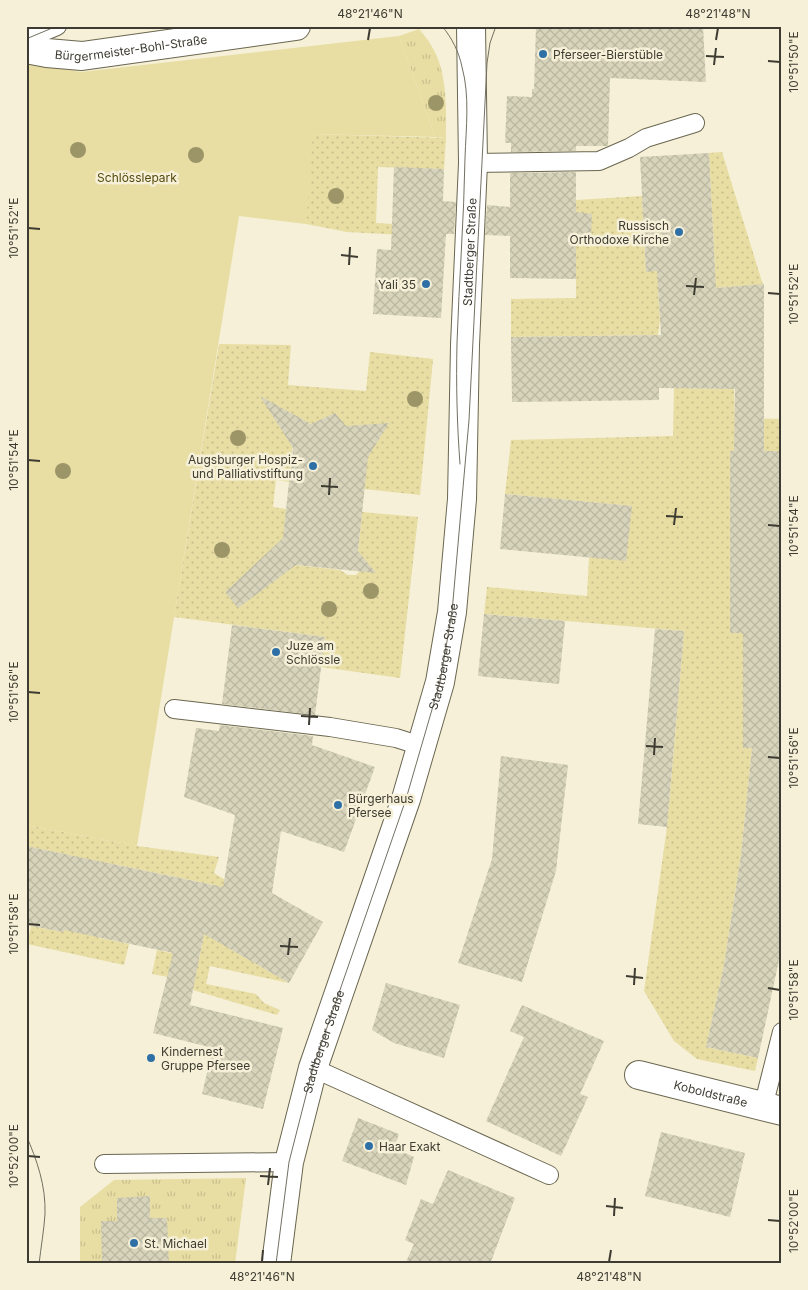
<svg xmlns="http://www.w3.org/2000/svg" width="808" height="1290" viewBox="0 0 808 1290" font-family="Inter,sans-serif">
	<defs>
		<pattern id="grass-tufts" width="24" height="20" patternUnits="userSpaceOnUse" patternTransform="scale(1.25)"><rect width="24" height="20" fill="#e8dea3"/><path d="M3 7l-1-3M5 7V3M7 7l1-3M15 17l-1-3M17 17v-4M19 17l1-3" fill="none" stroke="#c8bf8d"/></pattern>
		<pattern id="garden-dots" width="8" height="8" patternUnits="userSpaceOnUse" patternTransform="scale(1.25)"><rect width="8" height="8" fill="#e8dea3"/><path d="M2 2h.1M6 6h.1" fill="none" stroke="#c8bf8d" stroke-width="1.8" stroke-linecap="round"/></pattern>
		<pattern id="building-cross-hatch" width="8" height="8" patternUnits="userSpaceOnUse" patternTransform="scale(1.25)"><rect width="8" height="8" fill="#d8d4bb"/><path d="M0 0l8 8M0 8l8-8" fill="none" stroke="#bab7a1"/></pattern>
	</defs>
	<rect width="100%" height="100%" fill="#f5f0d7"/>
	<g fill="url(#grass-tufts)">
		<path d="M419,29C423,34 428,39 431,45C448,72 446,108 446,138L435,137L399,36Z"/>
		<polygon points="246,1178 235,1264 80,1264 80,1207 114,1180"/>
	</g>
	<polygon fill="#e8dea3" points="399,36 435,137 314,134 306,224 239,216 137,846 26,825 26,62 81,72"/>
	<g fill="url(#garden-dots)">
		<polygon points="313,134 446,138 444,169 378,167 376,223 442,227 442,237 347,232 306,224"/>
		<polygon points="722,152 763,285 658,291 660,320 658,335 511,337 511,299 576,298 576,200 642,196 646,271 715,268 709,153"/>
		<polygon points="219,344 291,345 288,385 366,391 370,352 433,359 420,495 364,489 352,435 333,416 324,418 319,425 307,423 301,418 297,418 284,431 287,439 293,443 289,482 276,480 273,507 286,509 295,565 340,570 348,575 356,575 362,569 358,552 362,512 418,517 400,678 321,667 325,637 174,617"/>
		<polygon points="674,388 734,389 735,418 782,419 782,451 730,451 730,632 743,633 752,748 741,855 724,965 706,1047 758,1058 755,1071 697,1059 674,1041 644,991 667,827 684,631 484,614 487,587 587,596 589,557 626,560 631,506 505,494 511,440 673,436"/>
		<polygon points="26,825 137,846 219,857 214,873 255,898 227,947 289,983 210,966 206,984 256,994 264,1003 280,1010 277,1015 193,990 194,982 152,974 157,950 199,959 214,885 113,864 97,937 129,944 124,965 27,944 31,926 63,932 78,857 26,846"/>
	</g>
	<g fill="url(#building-cross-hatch)">
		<polygon points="536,26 703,26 706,82 610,78 608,146 576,146 576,151 511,152 511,143 505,143 507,96 532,97 532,89 534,89"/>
		<polygon points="709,153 716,288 764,284 764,451 782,451 782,946 758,1058 706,1047 724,965 741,855 752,748 743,748 743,633 730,633 730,451 734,451 735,389 659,388 659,400 512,402 511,337 661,335 657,271 646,272 640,157"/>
		<polygon points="394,167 444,169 443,201 456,202 454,234 446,234 441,318 373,314 377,249 391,250"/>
		<polygon points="576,172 576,212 592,214 591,237 576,237 576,279 510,278 510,236 485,235 487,205 510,207 510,173"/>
		<polygon points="260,396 311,424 335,413 346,426 389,423 368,457 358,551 376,573 296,565 238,608 225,592 283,538 289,482 293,448"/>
		<polygon points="505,494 632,506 626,561 500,549"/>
		<polygon points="484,614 565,621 559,684 478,676"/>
		<polygon points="232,625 325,637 315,715 222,704"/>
		<polygon points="655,629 684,631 667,827 638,824"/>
		<polygon points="220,725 313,736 312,745 375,767 344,852 281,831 272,893 323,922 289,983 204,934 190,1005 283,1028 263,1109 202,1094 213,1048 153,1033 173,953 64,930 63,932 26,925 26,846 223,887 235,815 184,797 196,728 219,731"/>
		<polygon points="501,756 568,765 556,871 522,982 458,963 492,859"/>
		<polygon points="386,983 460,1005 444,1058 394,1043 372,1030"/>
		<polygon points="522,1005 604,1041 580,1094 588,1097 561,1156 486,1121 524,1037 510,1031"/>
		<polygon points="358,1118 399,1134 394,1148 414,1157 406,1185 342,1161"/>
		<polygon points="661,1132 745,1153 730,1217 645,1196"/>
		<polygon points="448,1170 515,1198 490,1264 405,1264 414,1244 405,1240 421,1199 433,1204"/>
		<polygon points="150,1196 150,1218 167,1218 169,1264 102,1264 101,1221 117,1221 117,1198"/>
	</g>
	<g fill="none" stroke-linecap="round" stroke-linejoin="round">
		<g stroke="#6a6650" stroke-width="20">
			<g id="lane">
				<polyline points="26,39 57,26"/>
				<polyline points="473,163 599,161 629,148 646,138 695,123"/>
				<polyline points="174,709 330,727 396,738 421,746"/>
				<polyline points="313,1068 549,1175"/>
				<polyline points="763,1107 782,1032"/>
				<polyline points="104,1164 289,1162"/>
			</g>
		</g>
		<g stroke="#6a6650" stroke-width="30">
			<g id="street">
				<path id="s1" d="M639,1075L782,1111"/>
			</g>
		</g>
		<g stroke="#6a6650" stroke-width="30">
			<g id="secondary">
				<path id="s2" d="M26,49L47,53L82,56L296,26"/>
				<path id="s3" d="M276,1264L289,1162L313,1068L406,799L440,682L452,612L462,499L465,345L473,163L471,26"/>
			</g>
		</g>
		<use href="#lane" stroke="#fff" stroke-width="18"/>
		<use href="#street" stroke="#fff" stroke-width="28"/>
		<use href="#secondary" stroke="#fff" stroke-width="28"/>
		<g stroke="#737062" stroke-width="1">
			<path d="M442,26C452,38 459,52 462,67C470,96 466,128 465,158C464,219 459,281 457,343C456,384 457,424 460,464"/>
			<polyline points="26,39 57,26"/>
			<path d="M26,1135C37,1160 46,1186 45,1214C44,1230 41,1247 39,1264"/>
			<polyline points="276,1264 289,1162 313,1068 406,799 440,682 452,612 469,420 487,63 490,43 496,26"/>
		</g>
	</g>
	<g fill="#9c9568">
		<circle cx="436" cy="103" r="8"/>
		<circle cx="78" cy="150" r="8"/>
		<circle cx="196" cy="155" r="8"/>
		<circle cx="336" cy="196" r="8"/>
		<circle cx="415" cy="399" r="8"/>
		<circle cx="238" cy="438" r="8"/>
		<circle cx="63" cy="471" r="8"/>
		<circle cx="222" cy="550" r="8"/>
		<circle cx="371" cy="591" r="8"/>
		<circle cx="329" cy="609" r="8"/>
	</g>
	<path fill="none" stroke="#3e3c32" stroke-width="2" d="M368,40L370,28M716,40L718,28M706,56L724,57M768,61L780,62M714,65L716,48M28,228L40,229M341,255L358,257M349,265L350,247M686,286L704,287M768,293L780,294M694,295L696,278M28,460L40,461M321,486L338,487M329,495L330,478M666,516L683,517M674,525L676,508M768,525L780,526M28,692L40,693M301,716L318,717M309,725L310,708M646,746L663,747M654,755L655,738M768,757L780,758M28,924L40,925M280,946L298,947M288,955L290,938M626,976L643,978M634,985L635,968M768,988L780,990M28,1156L40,1157M260,1176L278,1177M268,1185L270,1168M606,1206L623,1208M614,1216L615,1198M768,1220L780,1221M262,1262L263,1250M609,1262L611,1250"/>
	<g fill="#2e70a6" stroke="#f5f0d7" stroke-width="2">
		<circle cx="543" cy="54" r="5"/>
		<circle cx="679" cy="232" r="5"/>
		<circle cx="426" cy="284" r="5"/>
		<circle cx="313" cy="466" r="5"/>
		<circle cx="276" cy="652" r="5"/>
		<circle cx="338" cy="805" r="5"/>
		<circle cx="151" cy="1058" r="5"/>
		<circle cx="369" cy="1146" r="5"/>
		<circle cx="134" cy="1243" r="5"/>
	</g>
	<g text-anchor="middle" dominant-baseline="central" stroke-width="5" stroke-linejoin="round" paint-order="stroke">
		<g font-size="12" fill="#3e3c32" stroke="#f5f0d7">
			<text stroke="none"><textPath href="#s2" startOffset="106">Bürgermeister-Bohl-Straße</textPath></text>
			<text stroke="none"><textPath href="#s3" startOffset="1038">Stadtberger Straße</textPath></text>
			<text stroke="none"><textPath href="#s3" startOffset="632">Stadtberger Straße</textPath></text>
			<text stroke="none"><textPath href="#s3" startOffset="228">Stadtberger Straße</textPath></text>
			<text stroke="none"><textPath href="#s1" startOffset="74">Koboldstraße</textPath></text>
		</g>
		<g font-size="12" fill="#3e3c32" stroke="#f5f0d7" text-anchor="start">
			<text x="553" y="54">Pferseer-Bierstüble</text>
			<text x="669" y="225" text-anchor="end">Russisch<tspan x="669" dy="14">Orthodoxe Kirche</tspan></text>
			<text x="416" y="284" text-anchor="end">Yali 35</text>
			<text x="303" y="459" text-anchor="end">Augsburger Hospiz-<tspan x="303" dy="14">und Palliativstiftung</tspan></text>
			<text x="286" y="645">Juze am<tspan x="286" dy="14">Schlössle</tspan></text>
			<text x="348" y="798">Bürgerhaus<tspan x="348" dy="14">Pfersee</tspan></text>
			<text x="161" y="1051">Kindernest<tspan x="161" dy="14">Gruppe Pfersee</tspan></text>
			<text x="379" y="1146">Haar Exakt</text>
			<text x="144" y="1243">St. Michael</text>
		</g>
		<g font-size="12" fill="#544a0e" stroke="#f5f0d7">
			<text x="137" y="177">Schlösslepark</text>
		</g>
	</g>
	<rect width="808" height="1290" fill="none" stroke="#f5f0d7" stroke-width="55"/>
	<rect x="28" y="28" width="752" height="1234" fill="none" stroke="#3e3c32" stroke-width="2"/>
	<g font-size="12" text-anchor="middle" fill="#3e3c32">
		<text x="370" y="18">48°21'46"N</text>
		<text x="718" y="18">48°21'48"N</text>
		<text transform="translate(794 62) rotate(-90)" y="4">10°51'50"E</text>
		<text transform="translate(14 228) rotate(-90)" y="4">10°51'52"E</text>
		<text transform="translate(794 294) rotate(-90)" y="4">10°51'52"E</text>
		<text transform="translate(14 460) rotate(-90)" y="4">10°51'54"E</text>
		<text transform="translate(794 526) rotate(-90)" y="4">10°51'54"E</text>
		<text transform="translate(14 692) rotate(-90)" y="4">10°51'56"E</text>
		<text transform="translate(794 758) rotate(-90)" y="4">10°51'56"E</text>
		<text transform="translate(14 924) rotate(-90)" y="4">10°51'58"E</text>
		<text transform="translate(794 990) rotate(-90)" y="4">10°51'58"E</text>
		<text transform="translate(14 1156) rotate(-90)" y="4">10°52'00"E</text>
		<text transform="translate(794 1221) rotate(-90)" y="4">10°52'00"E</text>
		<text x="262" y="1281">48°21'46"N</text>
		<text x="609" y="1281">48°21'48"N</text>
	</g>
</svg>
